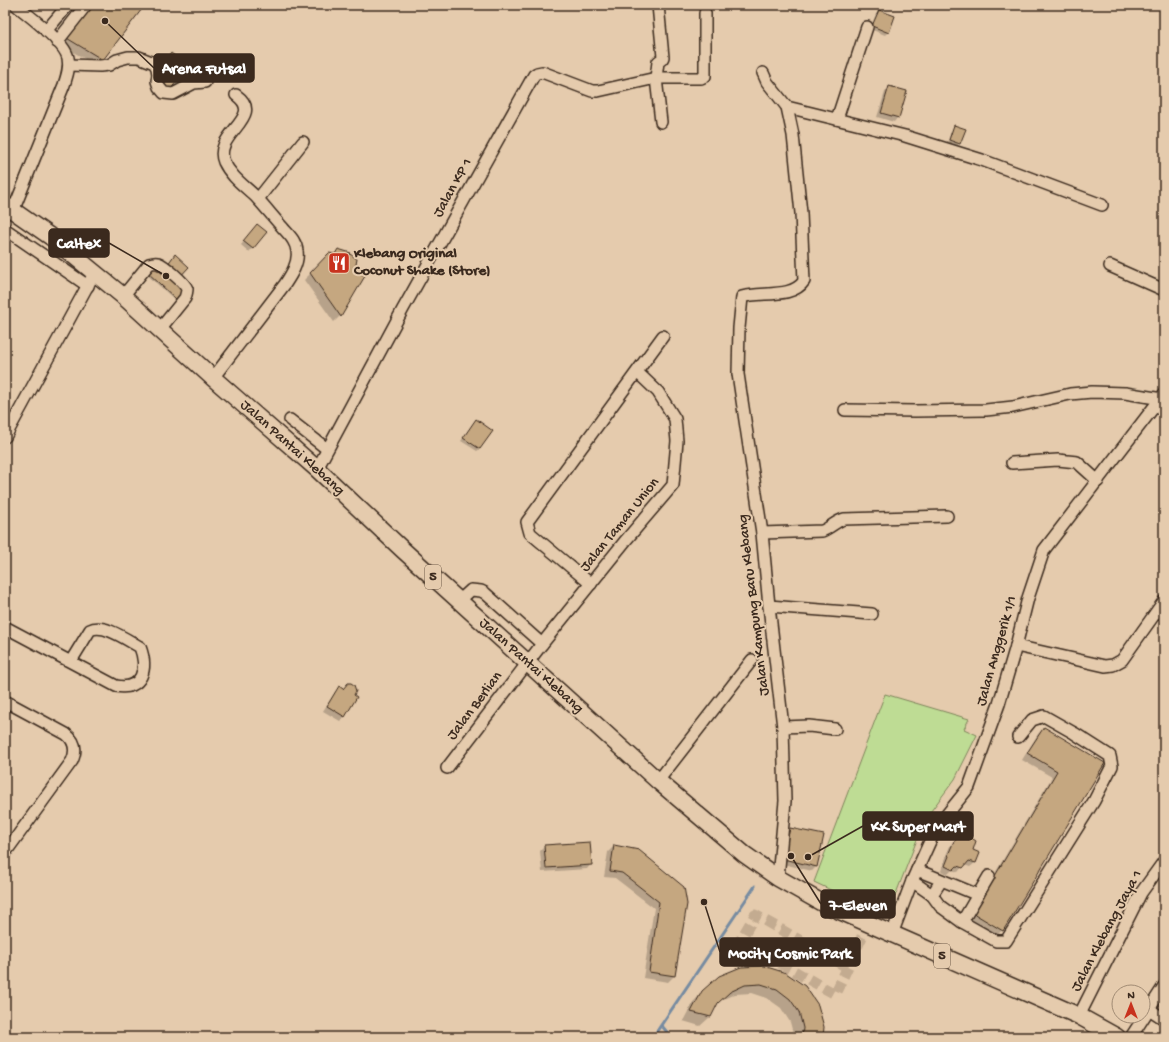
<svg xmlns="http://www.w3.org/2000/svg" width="1169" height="1042" viewBox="0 0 1169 1042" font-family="'Gochi Hand',sans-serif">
	<rect width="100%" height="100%" fill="#e5cbad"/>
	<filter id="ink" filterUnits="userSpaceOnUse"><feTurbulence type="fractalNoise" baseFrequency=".025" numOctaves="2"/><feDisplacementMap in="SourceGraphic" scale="8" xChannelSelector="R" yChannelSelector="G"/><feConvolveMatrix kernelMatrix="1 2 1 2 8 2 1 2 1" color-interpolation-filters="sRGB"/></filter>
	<g filter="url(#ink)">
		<polygon fill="#bedc94" stroke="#7c8359" points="885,694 969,719 964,729 977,735 955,779 925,819 890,909 877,912 814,882"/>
		<g fill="#0003">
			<polygon points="90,5 144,5 96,65 59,44"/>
			<polygon points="879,11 888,32 885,35 870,29 876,14"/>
			<polygon points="171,54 179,82 174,87 173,85 160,85 165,77 157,71"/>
			<polygon points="890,87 898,117 894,122 877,117 885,92"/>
			<polygon points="954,126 959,143 957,146 947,143 952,129"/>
			<polygon points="255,228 266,232 249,252 241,245"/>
			<polygon points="339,250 349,255 354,270 364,277 340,316 334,322 304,280 330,254 334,255"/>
			<polygon points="155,261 184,288 174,299 145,273"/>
			<polygon points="476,420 480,449 477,451 461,441"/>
			<polygon points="346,686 352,695 356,698 344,717 340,721 323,711 335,692 339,688 342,689"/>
			<polygon points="1044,728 1103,764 1002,930 996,937 968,919 1052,777 1022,760 1038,734"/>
			<polygon points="790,829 817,866 812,871 779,863 786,834"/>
			<polygon points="961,831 972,850 978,854 975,863 970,867 964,865 958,872 952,870 948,874 941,871 945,860 944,860 950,846"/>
			<polygon points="545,846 591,864 587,869 542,872 540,851"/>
			<polygon points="614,846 683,887 674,976 668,982 643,978 654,908 615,878 604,877 608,852"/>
			<polygon points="764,967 822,1037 794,1037 790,1022 781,1008 767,998 752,993 735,994 719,1001 717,1004 710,1017 700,1026 683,1021 693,1002 703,992"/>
			<polygon points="1164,1001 1164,1010 1160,1007"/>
		</g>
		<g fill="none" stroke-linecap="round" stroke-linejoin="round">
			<g stroke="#768ba1" stroke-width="3">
				<polyline points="662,1026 671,1037"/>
				<polyline points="653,1037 755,886"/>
			</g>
		</g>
		<g fill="#c5a780" stroke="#3b2a1e">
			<polygon points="90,5 145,5 103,60 65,37"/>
			<polygon points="879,10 895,16 889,33 872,26"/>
			<polygon points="171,53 191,68 179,83 177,81 170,90 164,86 166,82 163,80 169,72 161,66"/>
			<polygon points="889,86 907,91 899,118 881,113"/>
			<polygon points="954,125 966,129 960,144 949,140"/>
			<polygon points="257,224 267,232 253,249 243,241"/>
			<polygon points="338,249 351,253 350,254 357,259 355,270 365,276 341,317 310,273 329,253 335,254"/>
			<polygon points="175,254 189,267 177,280 186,288 176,299 146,271 155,260 165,268"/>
			<polygon points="476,419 493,431 480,449 463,438"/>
			<polygon points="348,683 351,683 354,685 356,691 354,695 357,697 345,717 327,706 339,686 343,689"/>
			<polygon points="1044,727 1105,763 1003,931 973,913 1057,771 1027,753"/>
			<polygon points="790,828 824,835 817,867 783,859"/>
			<polygon points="960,830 970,833 970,837 976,841 973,850 980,853 976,863 969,861 963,868 957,866 953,870 945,866 949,856 948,855 954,841 955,841"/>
			<polygon points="590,842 592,865 546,868 544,845"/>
			<polygon points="614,845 639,850 684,887 687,904 675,976 649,972 659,902 622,873 610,871"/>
			<polygon points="764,966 786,973 805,986 818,1005 824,1027 823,1037 802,1037 803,1028 799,1012 790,999 777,989 761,984 745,985 730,992 718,1003 711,1017 691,1012 702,991 719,976 741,967"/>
		</g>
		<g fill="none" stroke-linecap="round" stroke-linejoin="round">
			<polyline stroke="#c3ab90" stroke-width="11" stroke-dasharray="11 5.5" stroke-linecap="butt" points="847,967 755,915 740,941 835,994 868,924"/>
			<g stroke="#3b2a1e" stroke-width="14">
				<g id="minor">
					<polyline points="658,5 663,57 662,59 658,62 656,78 701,78 705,76 705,13"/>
					<polyline points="46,31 68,5"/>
					<polyline points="57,42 86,5"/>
					<polyline points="69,65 100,66 109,65 117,60 128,57 139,57 154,63 157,68 158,74 157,81 159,87 164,93 173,94 194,83 205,82"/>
					<path d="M763,73L767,82L787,107L793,135L801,213L804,281C792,299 761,291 742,297L739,328L738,374L762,533L769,606L783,727L785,801L778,878"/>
					<polyline points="787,107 905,136 982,160 1102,205"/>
					<polyline points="837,119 867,27"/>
					<polyline points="258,199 303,142"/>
					<path d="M13,211L64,85C67,76 70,67 68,58C65,42 29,16 16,5"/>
					<polyline points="5,229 88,286"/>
					<polyline points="1110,266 1164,290"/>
					<path d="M123,296L149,264C152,263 155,262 158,263C164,265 185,283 187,289C187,292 186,295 185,298L160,329"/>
					<path d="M213,378L285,284C291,275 299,263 297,251C296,241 289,235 283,228C274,218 266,208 257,198C246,187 231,177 224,162C212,134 267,117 236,95"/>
					<polyline points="845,410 915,411 986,410 1013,407 1070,394 1092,392 1125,393 1162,399 1164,401"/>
					<polyline points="290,420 327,449"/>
					<polyline points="5,437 95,272"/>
					<polyline points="1012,463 1058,460 1077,462 1098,481"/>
					<polyline points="317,469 403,309 534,75 537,73 542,72 592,91 598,91 656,78 661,122"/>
					<path d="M762,533L822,531C830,528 836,521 844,519L947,516"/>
					<polyline points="591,584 530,533 527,522 663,336"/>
					<polyline points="459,601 471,590 481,591 485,593 542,644"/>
					<polyline points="769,606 872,614"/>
					<path d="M5,627L116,686C143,691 148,668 140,647C127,640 104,623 90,630L71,661"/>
					<polyline points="1016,646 1105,666 1113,665 1122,660 1164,601"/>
					<path d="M5,701L66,734C75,741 77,750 72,761L5,853"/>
					<polyline points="783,727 809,726 835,729"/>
					<polyline points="447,768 542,644 626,540 673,485 677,441 675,419 658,392 638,373"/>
					<polyline points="658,781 752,660"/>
					<polyline points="917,870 978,895"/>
					<polyline points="912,881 932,895"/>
					<polyline points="941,881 932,895 940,906 962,922 996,941 1006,941 1094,801 1112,766 1110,756 1074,733 1044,716 1032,720 1018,737"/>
					<polyline points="962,922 989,876"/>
					<polyline points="892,934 912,881 936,828 969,787 999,704 1016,646 1028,598 1044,550 1164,394"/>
					<polyline points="1149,1009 1164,1019"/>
					<polyline points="1079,1016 1141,893 1164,861"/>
					<polyline points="1131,1037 1164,986"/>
				</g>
			</g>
			<g stroke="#3b2a1e" stroke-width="19">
				<polyline id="highway" points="5,205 51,237 123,296 213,378 317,469 403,550 658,781 744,854 778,878 824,904 1079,1016 1117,1037"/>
			</g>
			<use href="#minor" stroke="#e5cbad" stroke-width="11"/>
			<use href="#highway" stroke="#e5cbad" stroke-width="16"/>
		</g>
	</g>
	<defs>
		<g id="restaurant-square" transform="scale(1.15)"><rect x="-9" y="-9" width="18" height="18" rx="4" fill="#c8321e" stroke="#e5cbad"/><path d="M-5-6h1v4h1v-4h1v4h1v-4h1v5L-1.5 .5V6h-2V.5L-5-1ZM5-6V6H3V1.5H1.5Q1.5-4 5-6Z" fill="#fff"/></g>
	</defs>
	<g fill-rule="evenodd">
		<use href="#restaurant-square" x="339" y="263"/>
	</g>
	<g text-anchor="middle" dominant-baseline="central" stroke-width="4" stroke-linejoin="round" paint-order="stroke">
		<g fill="#e5cbad" stroke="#6e5a49" stroke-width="1">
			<rect x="425" y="565" width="16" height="24" rx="3"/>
			<rect x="934" y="944" width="16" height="24" rx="3"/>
		</g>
		<g font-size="14" font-weight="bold" fill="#3b2a1e">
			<text x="433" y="577">5</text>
			<text x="942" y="956">5</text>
		</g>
		<g font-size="15" fill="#3b2a1e" stroke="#e5cbad">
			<text transform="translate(453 188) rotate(-61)">Jalan KP 1</text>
			<text transform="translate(292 448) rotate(42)">Jalan Pantai Klebang</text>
			<text transform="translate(620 525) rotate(-51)">Jalan Taman Union</text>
			<text transform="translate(754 605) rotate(-97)">Jalan Kampung Baru Klebang</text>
			<text transform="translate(997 651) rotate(-74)">Jalan Anggerik 1/1</text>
			<text transform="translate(531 666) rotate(42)">Jalan Pantai Klebang</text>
			<text transform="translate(475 706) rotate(-53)">Jalan Berlian</text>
			<text transform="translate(1107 931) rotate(-62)">Jalan Klebang Jaya 1</text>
		</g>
		<g font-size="15" font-weight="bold" fill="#3b2a1e" stroke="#e5cbad" text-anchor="start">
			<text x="354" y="254">Klebang Original<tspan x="354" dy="17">Coconut Shake (Store)</tspan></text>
		</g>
	</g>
	<path fill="none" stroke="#3b2a1e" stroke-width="1.5" d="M105 21L154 68M166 276L109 243M808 857L863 826M791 856L821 904M704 902L720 952"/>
	<g fill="#3b2a1e" stroke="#e5cbad" stroke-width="1.5">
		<circle cx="105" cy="21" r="4"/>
		<circle cx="166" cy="276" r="4"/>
		<circle cx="808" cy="857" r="4"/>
		<circle cx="791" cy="856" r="4"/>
		<circle cx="704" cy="902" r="4"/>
	</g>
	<g fill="#3b2a1e" stroke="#3b2a1e" stroke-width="1.5">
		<rect x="154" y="54" width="100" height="28" rx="4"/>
		<rect x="49" y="229" width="60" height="28" rx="4"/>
		<rect x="863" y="812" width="110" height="28" rx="4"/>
		<rect x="821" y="890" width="74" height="28" rx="4"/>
		<rect x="720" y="938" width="140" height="28" rx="4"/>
	</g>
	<g font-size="16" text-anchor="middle" font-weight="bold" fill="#fff">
		<text x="204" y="73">Arena Futsal</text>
		<text x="79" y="248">Caltex</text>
		<text x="918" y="831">KK Super Mart</text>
		<text x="858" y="910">7-Eleven</text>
		<text x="790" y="958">Mocity Cosmic Park</text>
	</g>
	<rect width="1169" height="1042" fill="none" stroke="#e5cbad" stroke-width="20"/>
	<rect x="10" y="10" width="1149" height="1022" fill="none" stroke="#3b2a1e" stroke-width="1.5" filter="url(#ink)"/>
	<g transform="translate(1131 1004)"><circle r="19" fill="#e5cbad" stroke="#a18b74"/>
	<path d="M0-3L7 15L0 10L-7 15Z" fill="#c8321e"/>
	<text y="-6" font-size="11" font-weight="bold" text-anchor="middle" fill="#3b2a1e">N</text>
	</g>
</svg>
